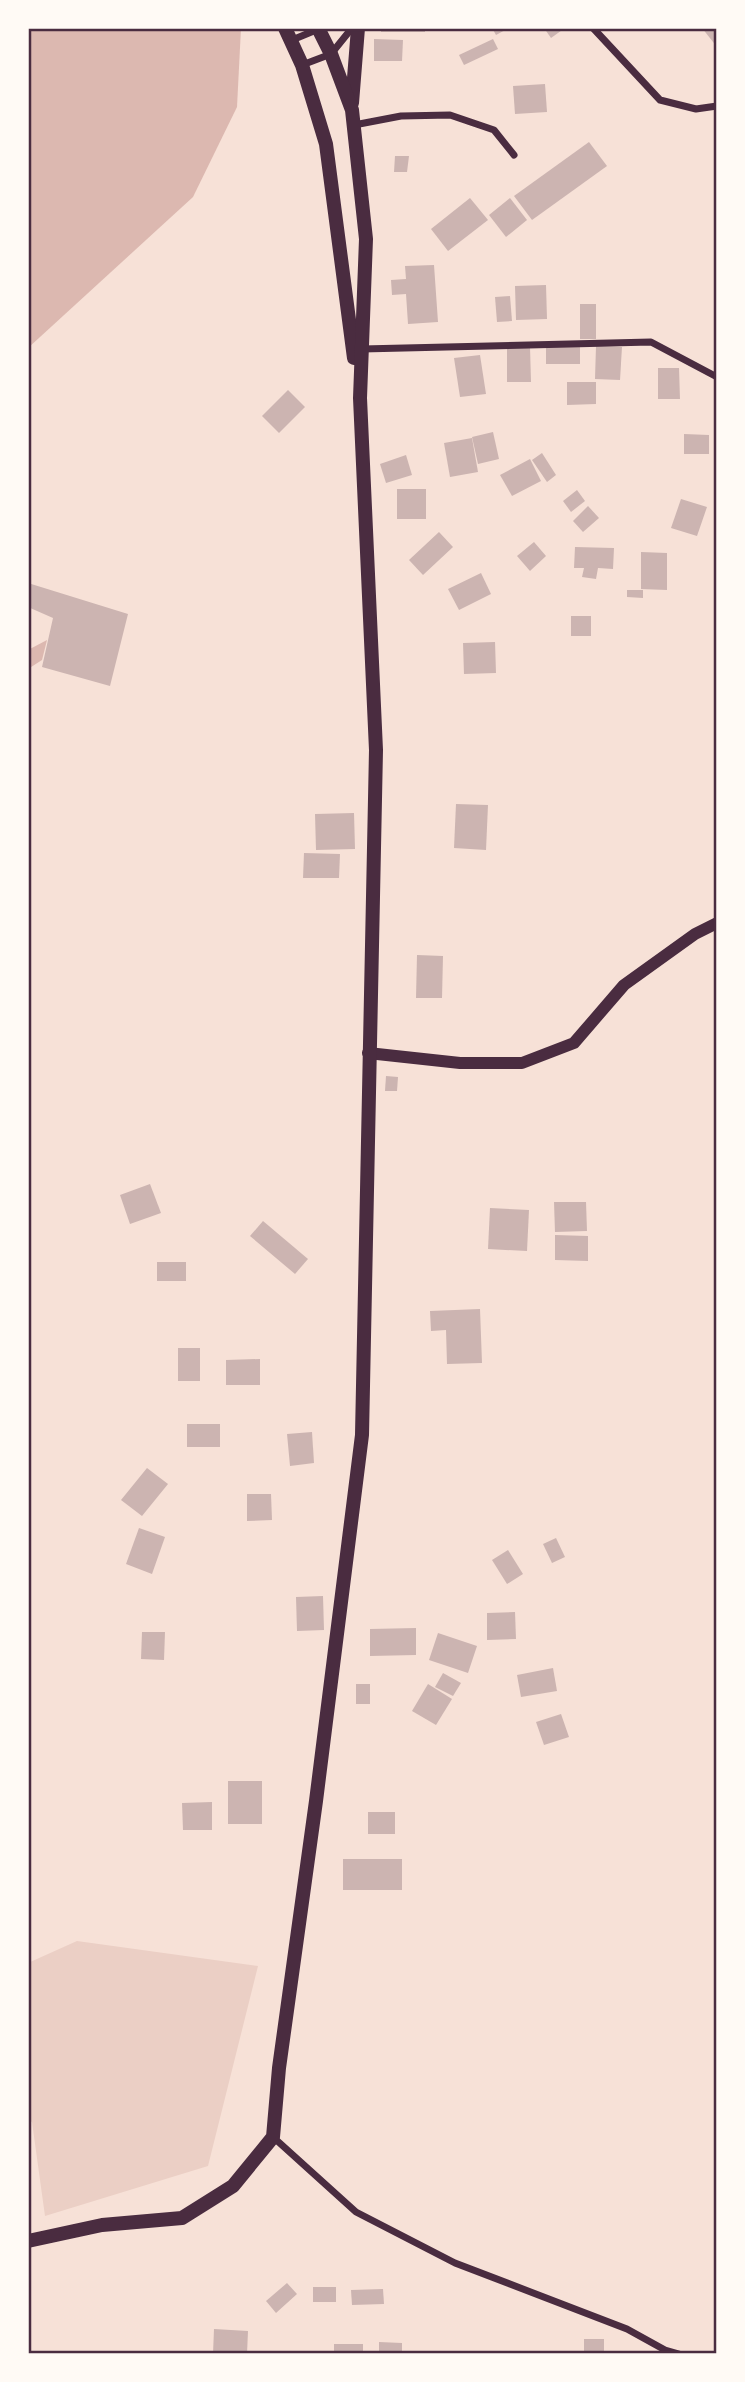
<svg xmlns="http://www.w3.org/2000/svg" width="745" height="2382" viewBox="0 0 745 2382" font-family="'Sofia Sans Condensed',sans-serif">
	<rect width="100%" height="100%" fill="#f7e1d7"/>
	<polygon fill="#ebcfc5" points="77,1941 258,1966 208,2166 45,2216 32,2122 28,2120 28,1963"/>
	<g fill="#dcb8b0">
		<polygon points="28,28 241,28 237,107 193,197 28,348"/>
		<polygon points="47,640 42,660 28,669 28,650"/>
	</g>
	<g fill="#ccb4b1">
		<rect x="381" y="28" width="44" height="4"/>
		<polygon points="492,28 509,28 496,35"/>
		<polygon points="544,28 565,28 551,38"/>
		<polygon points="702,28 717,28 717,47"/>
		<polygon points="374,39 403,40 402,61 374,61"/>
		<polygon points="493,39 498,49 464,65 459,55"/>
		<polygon points="545,84 547,112 515,114 513,86"/>
		<polygon points="589,142 607,166 532,220 514,196"/>
		<polygon points="395,156 409,156 407,172 394,172"/>
		<polygon points="470,198 488,220 448,251 431,229"/>
		<polygon points="510,198 527,220 506,237 489,215"/>
		<polygon points="434,265 438,322 408,324 406,294 392,295 391,280 406,279 405,266"/>
		<polygon points="546,285 547,319 516,320 515,286"/>
		<polygon points="510,296 512,321 497,322 495,297"/>
		<rect x="580" y="304" width="16" height="35"/>
		<rect x="546" y="346" width="34" height="18"/>
		<polygon points="596,346 622,347 620,380 595,379"/>
		<polygon points="507,347 530,347 531,382 507,382"/>
		<polygon points="480,355 486,394 460,397 454,358"/>
		<polygon points="658,368 679,368 680,399 658,399"/>
		<polygon points="567,382 596,382 596,404 567,405"/>
		<polygon points="288,390 305,407 279,433 262,416"/>
		<polygon points="493,432 499,459 478,464 472,437"/>
		<polygon points="684,434 709,435 709,454 684,454"/>
		<polygon points="472,438 478,472 450,477 444,443"/>
		<polygon points="542,453 556,475 547,482 532,460"/>
		<polygon points="406,455 412,475 386,483 380,464"/>
		<polygon points="530,459 541,481 512,496 500,475"/>
		<rect x="397" y="489" width="29" height="30"/>
		<polygon points="577,490 585,501 571,512 563,501"/>
		<polygon points="681,499 707,507 697,536 671,528"/>
		<polygon points="588,506 599,518 583,532 573,521"/>
		<polygon points="439,532 453,547 423,575 409,560"/>
		<polygon points="534,542 546,556 530,571 517,556"/>
		<polygon points="575,547 614,548 613,569 598,568 596,579 582,577 584,568 574,568"/>
		<polygon points="641,552 667,553 667,590 641,589"/>
		<polygon points="481,573 491,594 459,610 448,589"/>
		<polygon points="28,583 128,614 110,686 42,667 53,618 28,607"/>
		<polygon points="627,590 643,590 643,598 627,597"/>
		<rect x="571" y="616" width="20" height="20"/>
		<polygon points="495,642 496,673 464,674 463,643"/>
		<polygon points="456,804 488,805 486,850 454,848"/>
		<polygon points="354,813 355,849 316,850 315,814"/>
		<polygon points="304,853 340,854 339,878 303,878"/>
		<polygon points="417,955 443,956 442,998 416,998"/>
		<polygon points="386,1076 398,1077 397,1091 385,1091"/>
		<polygon points="150,1184 161,1213 130,1224 120,1195"/>
		<polygon points="554,1202 586,1202 587,1231 555,1232"/>
		<polygon points="490,1208 529,1210 527,1251 488,1249"/>
		<polygon points="263,1221 308,1259 295,1274 250,1236"/>
		<polygon points="555,1235 588,1236 588,1261 555,1260"/>
		<rect x="157" y="1262" width="29" height="19"/>
		<polygon points="480,1309 482,1363 447,1364 446,1330 431,1331 430,1311"/>
		<rect x="178" y="1348" width="22" height="33"/>
		<polygon points="260,1359 260,1385 226,1385 226,1360"/>
		<rect x="187" y="1424" width="33" height="23"/>
		<polygon points="312,1432 314,1463 290,1466 287,1434"/>
		<polygon points="147,1468 168,1484 142,1516 121,1500"/>
		<polygon points="247,1494 271,1494 272,1520 247,1521"/>
		<polygon points="139,1528 165,1537 152,1574 126,1564"/>
		<polygon points="556,1538 565,1557 552,1563 543,1544"/>
		<polygon points="508,1550 523,1574 507,1584 492,1560"/>
		<polygon points="323,1596 324,1630 297,1631 296,1597"/>
		<polygon points="515,1612 516,1639 487,1640 487,1613"/>
		<polygon points="416,1628 416,1655 370,1656 370,1629"/>
		<polygon points="142,1632 165,1632 164,1660 141,1659"/>
		<polygon points="438,1633 477,1646 468,1673 429,1660"/>
		<polygon points="553,1668 557,1691 521,1697 517,1675"/>
		<polygon points="443,1673 461,1683 453,1696 435,1687"/>
		<rect x="356" y="1684" width="14" height="20"/>
		<polygon points="428,1684 452,1699 436,1725 412,1711"/>
		<polygon points="561,1714 569,1737 544,1745 536,1722"/>
		<rect x="228" y="1781" width="34" height="43"/>
		<polygon points="212,1802 212,1830 183,1830 182,1803"/>
		<rect x="368" y="1812" width="27" height="22"/>
		<rect x="343" y="1859" width="59" height="31"/>
		<polygon points="287,2283 297,2294 276,2313 266,2301"/>
		<rect x="313" y="2287" width="23" height="15"/>
		<polygon points="383,2289 384,2304 352,2305 351,2290"/>
		<polygon points="214,2329 248,2331 247,2354 213,2354"/>
		<rect x="584" y="2339" width="20" height="15"/>
		<polygon points="379,2342 402,2343 402,2354 379,2354"/>
		<rect x="334" y="2344" width="29" height="10"/>
	</g>
	<g fill="none" stroke-linecap="round" stroke-linejoin="round">
		<g stroke="#4a2c40" stroke-width="7">
			<polyline points="593,28 660,100 696,109 717,106"/>
			<polyline points="292,40 321,28"/>
			<polyline points="302,65 331,54 352,28"/>
			<polyline points="354,125 401,116 450,115 494,130 514,155"/>
			<polyline points="362,349 651,342 717,377"/>
			<polyline points="273,2137 356,2212 455,2263 627,2329 665,2350 679,2354"/>
		</g>
		<polyline stroke="#4a2c40" stroke-width="12" points="368,1053 460,1063 522,1063 574,1043 624,985 695,934 717,923"/>
		<g stroke="#4a2c40" stroke-width="14">
			<polyline points="285,28 302,65 326,144 354,358"/>
			<polyline points="352,103 358,28"/>
			<polyline points="28,2241 102,2225 182,2218 233,2186 273,2137 279,2068 316,1801 362,1435 376,750 360,398 366,239 352,110 331,54 318,28"/>
		</g>
	</g>
	<rect width="745" height="2382" fill="none" stroke="#fffaf5" stroke-width="60"/>
	<rect x="30" y="30" width="685" height="2322" fill="none" stroke="#4a2c40" stroke-width="2.5"/>
</svg>
